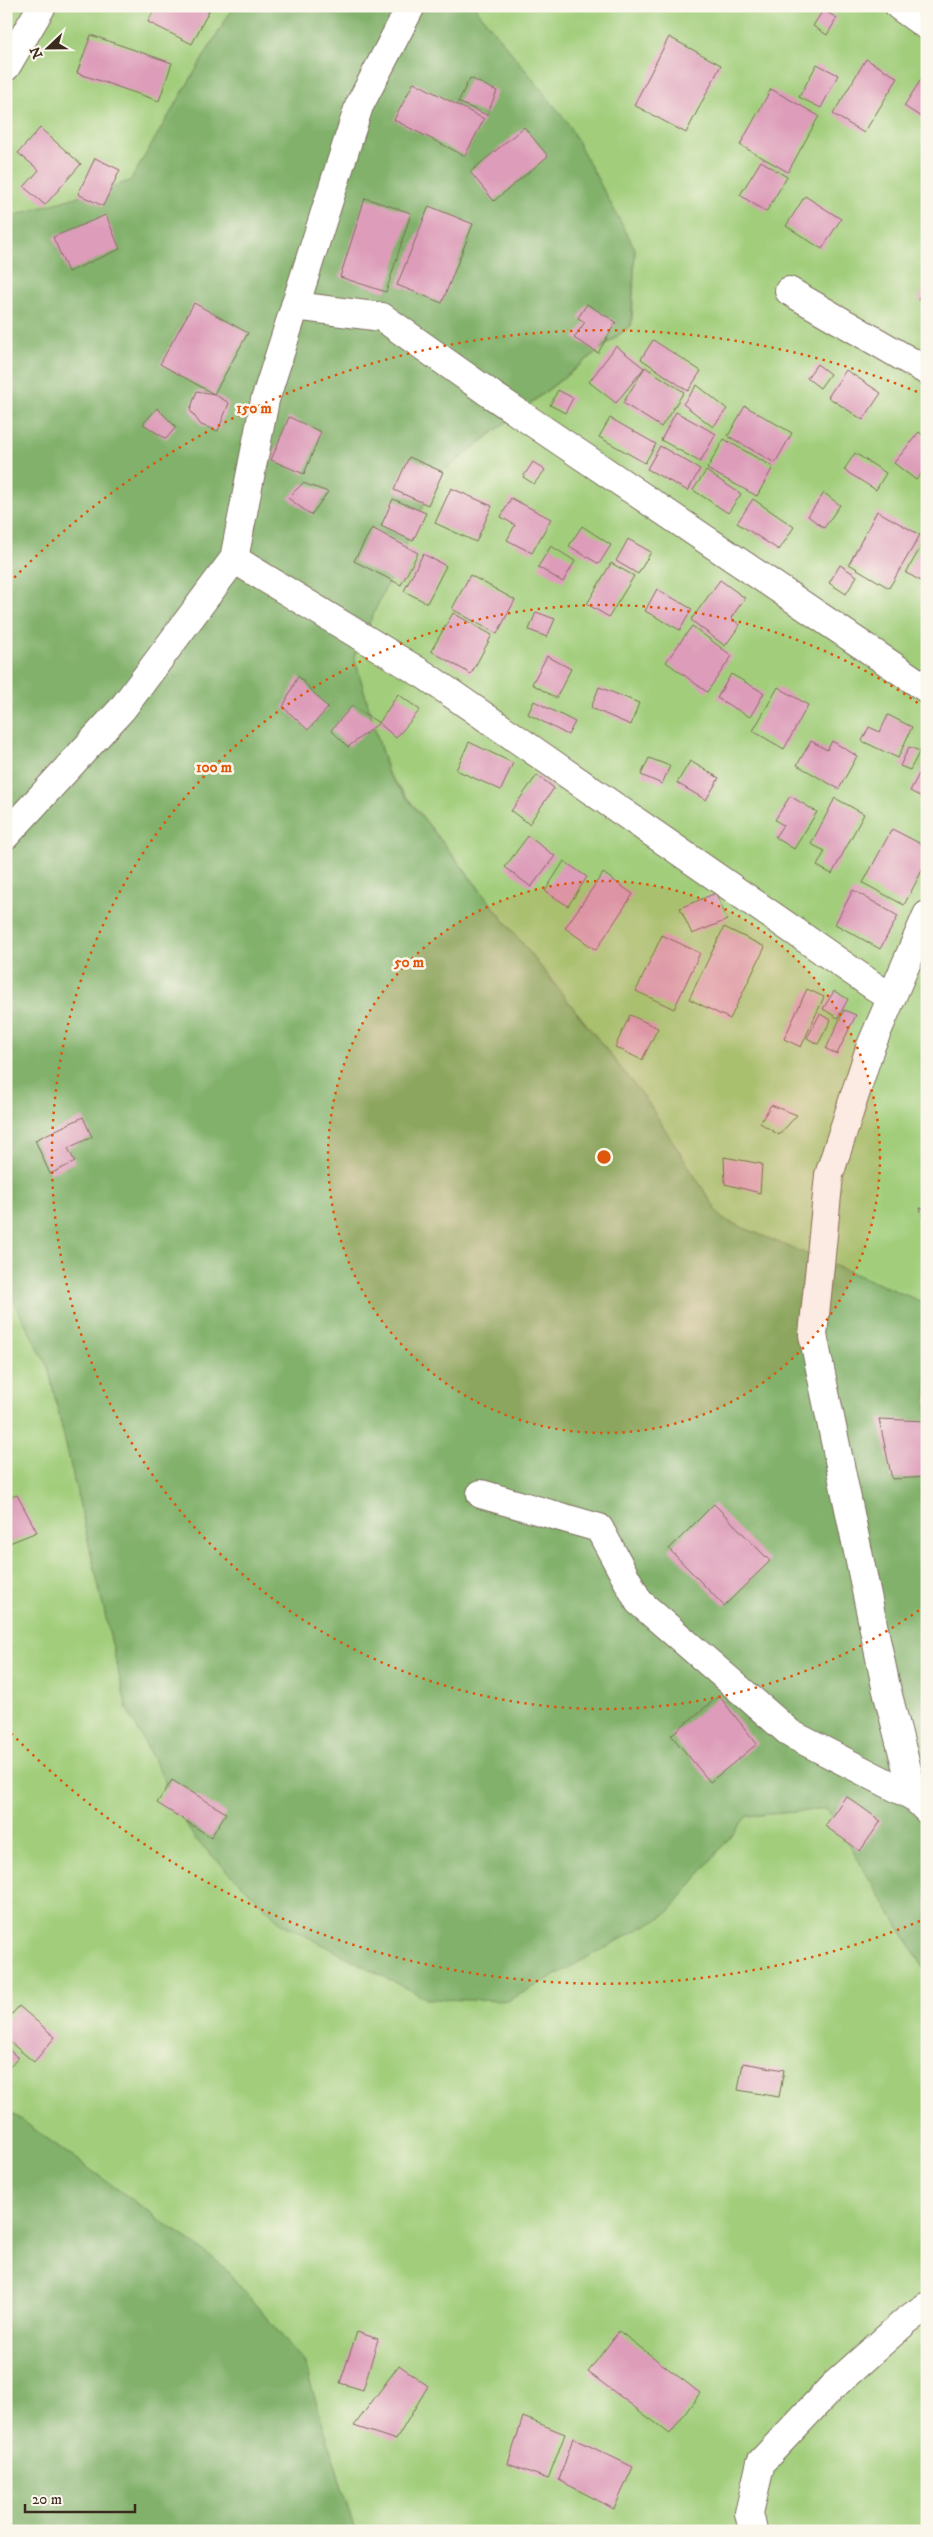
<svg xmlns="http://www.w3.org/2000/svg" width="933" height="2537" viewBox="0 0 933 2537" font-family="'IM FELL DW Pica',serif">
	<rect width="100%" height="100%" fill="#fbf7ec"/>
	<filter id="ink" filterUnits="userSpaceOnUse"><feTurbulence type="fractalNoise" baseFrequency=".02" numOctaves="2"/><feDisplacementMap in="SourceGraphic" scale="10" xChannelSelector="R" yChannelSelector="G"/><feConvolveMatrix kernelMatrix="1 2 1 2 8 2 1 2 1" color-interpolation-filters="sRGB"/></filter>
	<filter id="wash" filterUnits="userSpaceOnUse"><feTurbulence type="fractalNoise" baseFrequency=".0096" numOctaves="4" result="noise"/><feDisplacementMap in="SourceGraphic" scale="20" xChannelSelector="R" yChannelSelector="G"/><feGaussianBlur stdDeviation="1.12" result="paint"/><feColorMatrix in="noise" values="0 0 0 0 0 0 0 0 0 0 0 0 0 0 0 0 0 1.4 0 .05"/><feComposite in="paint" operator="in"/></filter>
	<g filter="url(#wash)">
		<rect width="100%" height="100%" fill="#f7e8d2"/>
		<g fill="#a2ce7b" stroke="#6e7c4c">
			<polygon points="6,6 234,6 130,181 6,218"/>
			<polygon points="474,6 927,6 927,1304 722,1219 647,1101 388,773 354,656 437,476 632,325 635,249 567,122"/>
			<polygon points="6,1287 48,1367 127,1709 667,1914 747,1816 828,1809 927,1973 927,2531 355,2531 304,2362 220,2263 6,2109"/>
		</g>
		<g fill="#81b16b" stroke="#5e6e44">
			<polygon points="234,6 474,6 567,122 635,249 631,325 437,476 354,656 388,774 647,1101 722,1219 927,1304 927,1973 827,1809 747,1816 667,1914 508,2001 427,1999 281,1923 194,1838 127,1709 48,1367 6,1287 6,218 130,181"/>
			<polygon points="6,2109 220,2263 304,2362 355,2531 6,2531"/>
		</g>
		<g id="blocks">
			<g fill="#dd9cb9">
				<polygon points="156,6 209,6 211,7 192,44 148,22"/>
				<polygon points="823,10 837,18 827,35 813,26"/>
				<polygon points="91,35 172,63 159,101 77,73"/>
				<polygon points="669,37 721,65 686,133 634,105"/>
				<polygon points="866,59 898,78 864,133 833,114"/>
				<polygon points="817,64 838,75 821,108 799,97"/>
				<polygon points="927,70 927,121 904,106"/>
				<polygon points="470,78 497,91 487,115 458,102"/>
				<polygon points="414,82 484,119 465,156 394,120"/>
				<polygon points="771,89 819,116 788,172 740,145"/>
				<polygon points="524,127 548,156 494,201 470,172"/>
				<polygon points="40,128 81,164 45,205 24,187 39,170 18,153"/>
				<polygon points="95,158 120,170 103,206 78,194"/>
				<polygon points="761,161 787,177 766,212 740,195"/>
				<polygon points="805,196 841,219 822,249 786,226"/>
				<polygon points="365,198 411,213 386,292 340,277"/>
				<polygon points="429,206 473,224 442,303 397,285"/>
				<polygon points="106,215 120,249 68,272 53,237"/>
				<polygon points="927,280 927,304 918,300"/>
				<polygon points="194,303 248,333 214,394 229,403 218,431 201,425 190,410 197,391 214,394 160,364"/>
				<polygon points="587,304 616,322 598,353 574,338 585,322 578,318"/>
				<polygon points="653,340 701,371 688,391 641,359"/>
				<polygon points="616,346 644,368 616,403 589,382"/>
				<polygon points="817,364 830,374 820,388 807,378"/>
				<polygon points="645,367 684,392 661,427 623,403"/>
				<polygon points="846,370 881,393 863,420 828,397"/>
				<polygon points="697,385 727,409 713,427 683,404"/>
				<polygon points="558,390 573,398 565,413 550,405"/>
				<polygon points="745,406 792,433 775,463 728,436"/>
				<polygon points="157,408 176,427 166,439 143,424"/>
				<polygon points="676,412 716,434 700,462 661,440"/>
				<polygon points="289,417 321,432 304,474 271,460"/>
				<polygon points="610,418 656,444 645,463 599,437"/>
				<polygon points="919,432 927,439 927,467 916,480 894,463"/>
				<polygon points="724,439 773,467 757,496 707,469"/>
				<polygon points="660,446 700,469 688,491 647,469"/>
				<polygon points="855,453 886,473 876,490 844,470"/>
				<polygon points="409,457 443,472 428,505 394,490"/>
				<polygon points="533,462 545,470 534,484 523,477"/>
				<polygon points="706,471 741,494 728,513 693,490"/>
				<polygon points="303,483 328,492 311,515 288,498"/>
				<polygon points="451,488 492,506 476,542 435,523"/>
				<polygon points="824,493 840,505 824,528 808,516"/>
				<polygon points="511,498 551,519 532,553 507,540 515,525 501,517"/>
				<polygon points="393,499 426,513 413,541 381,526"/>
				<polygon points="753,499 794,527 779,550 737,523"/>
				<polygon points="877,511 920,535 889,588 849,564"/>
				<polygon points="582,526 611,545 599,564 569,546"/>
				<polygon points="372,528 418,553 401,585 354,561"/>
				<polygon points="927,536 927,584 906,573"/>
				<polygon points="628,539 651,552 638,574 616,561"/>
				<polygon points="551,546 575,561 563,582 538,567"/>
				<polygon points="423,554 446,566 427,603 404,591"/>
				<polygon points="611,563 634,576 609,617 587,604"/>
				<polygon points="840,565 857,576 846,594 829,583"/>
				<polygon points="470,575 515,600 497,634 452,609"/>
				<polygon points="720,580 745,598 731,618 740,625 725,646 691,620"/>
				<polygon points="657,589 692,609 680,630 645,611"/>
				<polygon points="536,612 555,619 547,637 529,630"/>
				<polygon points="453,613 492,635 471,674 431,651"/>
				<polygon points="692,626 732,656 707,692 666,662"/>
				<polygon points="547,656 571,669 556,698 532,684"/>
				<polygon points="731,674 764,693 750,717 717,698"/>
				<polygon points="298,676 328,708 308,730 283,707"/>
				<polygon points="599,687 639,703 631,725 591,708"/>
				<polygon points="778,687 808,705 784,749 753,731"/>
				<polygon points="398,694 420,710 396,738 379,723"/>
				<polygon points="534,701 575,722 568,735 528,714"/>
				<polygon points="352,706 379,723 348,747 331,730"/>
				<polygon points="888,715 912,727 898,758 862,741 869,727 880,732"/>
				<polygon points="811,741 827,750 832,741 857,756 839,789 797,765"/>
				<polygon points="469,742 513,763 501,790 456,770"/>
				<polygon points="909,747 920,751 910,770 900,766"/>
				<polygon points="649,758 670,766 662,784 641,775"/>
				<polygon points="927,759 927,800 910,791"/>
				<polygon points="690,761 719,778 706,800 677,783"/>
				<polygon points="537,775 554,788 529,824 511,811"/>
				<polygon points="790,796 817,812 794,849 775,837 783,825 775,820"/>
				<polygon points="835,798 864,814 832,874 817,866 825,851 811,844"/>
				<polygon points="892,829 927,847 927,861 904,905 863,883"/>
				<polygon points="528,836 555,856 531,887 505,867"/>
				<polygon points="564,861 587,877 568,906 545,891"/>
				<polygon points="603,873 633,894 596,950 565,928"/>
				<polygon points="853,890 898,916 880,949 835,924"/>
				<polygon points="716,893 727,920 692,934 680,908"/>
				<polygon points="724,927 765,947 730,1019 689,999"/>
				<polygon points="662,935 700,953 674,1009 636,991"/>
				<polygon points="807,989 824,997 801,1047 784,1039"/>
				<polygon points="834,991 848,999 838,1018 823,1009"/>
				<polygon points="844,1010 856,1015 837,1054 826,1049"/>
				<polygon points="820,1014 831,1020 818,1044 807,1038"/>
				<polygon points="630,1015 658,1028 642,1060 615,1047"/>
				<polygon points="771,1105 797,1115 779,1135 760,1123"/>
				<polygon points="83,1117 92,1137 68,1148 75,1162 50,1174 35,1140"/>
				<polygon points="724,1157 762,1164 760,1193 725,1184"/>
				<polygon points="920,1208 927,1209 927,1227 926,1227"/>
				<polygon points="879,1419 927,1421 927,1477 892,1479"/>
				<polygon points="17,1495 37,1532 7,1544 6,1499"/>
				<polygon points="714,1504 770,1561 724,1606 669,1549"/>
				<polygon points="719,1696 757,1744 710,1782 671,1735"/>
				<polygon points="172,1780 226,1813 211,1837 157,1803"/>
				<polygon points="846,1796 881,1821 860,1851 825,1826"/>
				<polygon points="19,2006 55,2037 34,2062 6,2039 6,2021"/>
				<polygon points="6,2047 18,2058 6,2071"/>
				<polygon points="743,2063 784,2070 779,2097 738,2090"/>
				<polygon points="619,2331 700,2393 670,2434 588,2372"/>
				<polygon points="357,2332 378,2339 363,2390 340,2383"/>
				<polygon points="399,2365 428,2386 396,2440 354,2426"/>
				<polygon points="523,2417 565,2434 548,2479 508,2464"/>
				<polygon points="573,2438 633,2467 614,2509 559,2480"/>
			</g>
		</g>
	</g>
	<g filter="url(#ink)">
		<use href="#blocks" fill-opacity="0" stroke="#7d6c5d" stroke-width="1"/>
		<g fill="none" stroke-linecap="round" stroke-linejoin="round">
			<g stroke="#7d6c5d" stroke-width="30">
				<g id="minor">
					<polyline points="899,6 927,26"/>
					<polyline points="6,67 42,6"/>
					<polyline points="789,291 927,371"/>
					<polyline points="295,306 382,317 492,395 927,689"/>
					<polyline points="234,559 426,676 891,998"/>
					<polyline points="6,835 122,709 234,559 265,400 359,106 411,6"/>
					<polyline points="927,915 870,1048 829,1175 813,1335 886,1687 914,1797 927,1810"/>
					<polyline points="481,1494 599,1528 639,1602 791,1734 914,1797"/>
					<polyline points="753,2531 749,2513 761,2462 832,2387 907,2320 927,2306"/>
				</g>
			</g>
			<use href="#minor" stroke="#fff" stroke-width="28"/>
		</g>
	</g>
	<circle cx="604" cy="1157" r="276" fill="#df570d" fill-opacity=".12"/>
	<g fill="none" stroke="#df570d" stroke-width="2.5" stroke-dasharray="2.5 5">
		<circle cx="604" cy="1157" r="276"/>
		<path d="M925 1606A552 552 0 1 1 925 708"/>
		<path d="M920 1921A827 827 0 0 1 9 1731M9 583A827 827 0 0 1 920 393"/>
	</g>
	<circle cx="604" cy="1157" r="8" fill="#df570d" stroke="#fbf7ec" stroke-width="2.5"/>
	<g font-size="15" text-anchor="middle" font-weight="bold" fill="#df570d" stroke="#fbf7ec" stroke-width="5" stroke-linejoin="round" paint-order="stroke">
		<text x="254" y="413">150 m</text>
		<text x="214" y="772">100 m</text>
		<text x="409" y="967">50 m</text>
	</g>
	<rect width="933" height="2537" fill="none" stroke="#fbf7ec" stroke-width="25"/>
	<g transform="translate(48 48) rotate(248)" stroke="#fbf7ec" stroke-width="4" paint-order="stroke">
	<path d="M0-4L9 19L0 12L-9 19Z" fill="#3b2a1e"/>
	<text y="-8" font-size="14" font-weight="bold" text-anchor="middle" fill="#3b2a1e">N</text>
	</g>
	<path d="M25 2504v8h110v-8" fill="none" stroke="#3b2a1e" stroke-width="2.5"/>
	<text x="32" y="2504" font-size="15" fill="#3b2a1e" stroke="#fbf7ec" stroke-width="4" paint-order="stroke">20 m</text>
</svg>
